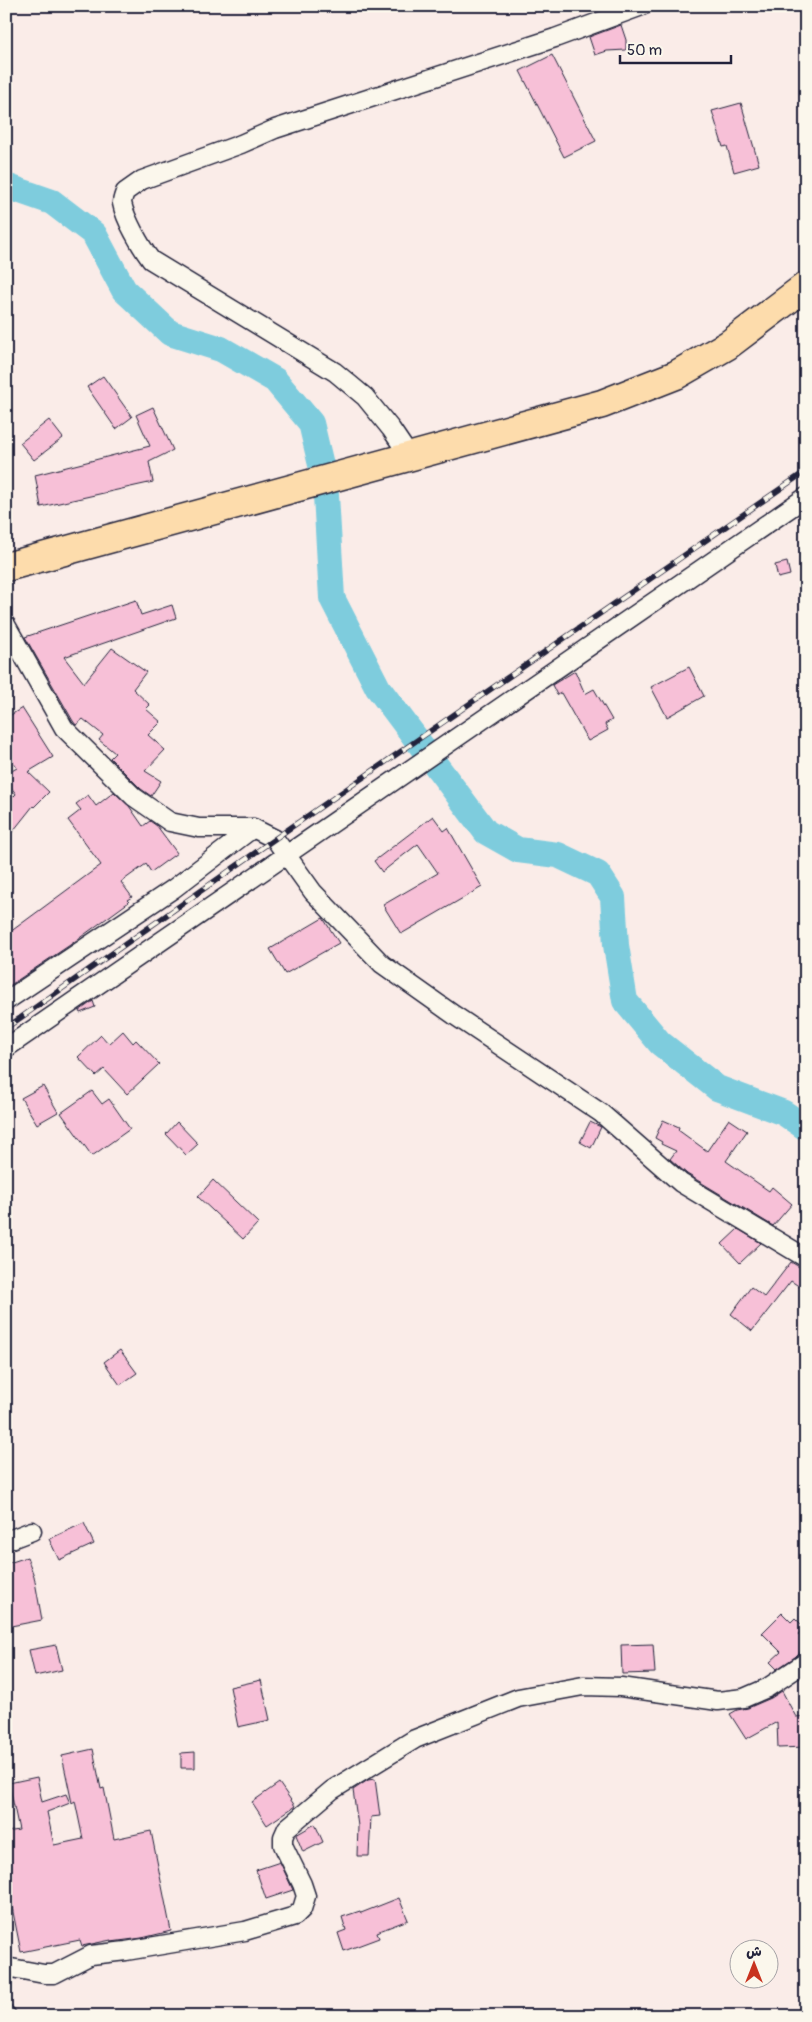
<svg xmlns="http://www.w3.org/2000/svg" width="812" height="2022" viewBox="0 0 812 2022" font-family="Pangolin,'Playpen Sans Arabic',sans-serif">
	<rect width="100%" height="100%" fill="#faece8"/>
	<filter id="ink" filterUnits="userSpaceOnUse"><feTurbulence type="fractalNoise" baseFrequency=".02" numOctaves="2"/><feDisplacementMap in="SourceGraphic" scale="10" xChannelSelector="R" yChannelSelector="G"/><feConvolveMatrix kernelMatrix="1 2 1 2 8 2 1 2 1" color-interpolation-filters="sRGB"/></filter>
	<g filter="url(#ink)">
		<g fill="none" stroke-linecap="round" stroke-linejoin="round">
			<polyline stroke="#7eccdd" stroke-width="26" points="6,186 52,202 94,234 124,290 170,333 221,349 275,380 311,423 322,469 326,495 332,598 378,688 486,832 518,850 558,855 598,874 613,897 616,945 625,1001 660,1043 717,1088 784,1113 806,1128"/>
		</g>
		<g fill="#f7c0d7" stroke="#22223b">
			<polygon points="621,25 626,40 626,50 607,51 595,55 589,37"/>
			<polygon points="552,55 596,141 564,157 520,71"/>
			<polygon points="741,103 759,165 734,172 727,146 723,147 712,111"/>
			<polygon points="103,376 132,417 116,429 87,387"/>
			<polygon points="153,407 173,450 149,462 153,482 41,507 35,475 150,446 136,415"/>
			<polygon points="49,420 63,438 34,460 20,443"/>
			<polygon points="787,562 790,575 778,578 775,565"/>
			<polygon points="136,600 141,615 172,605 176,618 64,657 84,683 112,648 146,672 133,689 150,705 146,709 161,722 148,735 165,750 145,771 161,781 151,796 141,789 110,758 115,753 99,740 103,735 83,719 76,725 73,721 25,637"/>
			<polygon points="689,667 704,696 667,717 651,687"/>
			<polygon points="575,671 585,694 594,689 612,720 605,724 608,730 588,741 561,693 557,695 552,685"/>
			<polygon points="22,708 53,757 28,772 49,792 34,807 33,806 6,840 6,804 16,794 6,780 6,774 17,768 6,751 6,718"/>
			<polygon points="114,792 129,806 143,826 150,821 157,826 177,853 151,872 146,864 121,882 132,897 127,900 129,902 70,945 6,988 6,935 101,865 68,820 81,810 76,804 88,795 96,806"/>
			<polygon points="433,816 444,831 448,828 482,887 401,934 383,905 438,873 418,844 382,872 374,861"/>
			<polygon points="323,918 339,943 285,974 270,949"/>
			<polygon points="93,1001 95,1007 80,1013 79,1011"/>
			<polygon points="123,1031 133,1043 136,1040 159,1064 127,1094 104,1069 96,1076 78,1057 101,1035 109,1044"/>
			<polygon points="43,1086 58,1112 37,1124 21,1098"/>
			<polygon points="92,1091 102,1104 109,1099 130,1129 92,1156 61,1113"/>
			<polygon points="729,1119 747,1131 726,1161 769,1191 772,1187 792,1204 773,1226 687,1174 670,1159 676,1151 661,1144 662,1142 655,1138 663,1120 679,1127 678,1130 707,1151"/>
			<polygon points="177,1122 198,1144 186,1155 166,1134"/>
			<polygon points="590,1122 601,1127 591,1148 580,1142"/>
			<polygon points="213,1180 258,1223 243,1239 198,1197"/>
			<polygon points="738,1229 761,1243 740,1263 722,1244"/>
			<polygon points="791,1262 806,1271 806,1291 791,1281 752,1331 731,1314 751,1287 764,1297"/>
			<polygon points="120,1350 137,1373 120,1385 104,1362"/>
			<polygon points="84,1523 94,1544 59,1560 49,1539"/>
			<polygon points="27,1557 34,1576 42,1620 6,1627 6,1564"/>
			<polygon points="782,1613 791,1622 795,1618 805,1628 798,1634 806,1642 806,1646 795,1657 777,1669 770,1662 781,1652 762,1633"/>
			<polygon points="653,1644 655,1673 622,1674 621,1645"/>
			<polygon points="56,1645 62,1670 35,1676 29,1650"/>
			<polygon points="261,1680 270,1720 238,1727 230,1687"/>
			<polygon points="782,1691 796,1717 806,1716 806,1747 778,1748 777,1722 746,1739 730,1714 737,1710 748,1708 771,1698"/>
			<polygon points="93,1749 101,1789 104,1788 114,1839 151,1831 171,1931 142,1938 111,1942 111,1940 82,1946 80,1940 21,1952 6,1877 6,1832 19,1830 9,1783 37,1777 42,1802 66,1794 70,1803 47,1812 54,1845 83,1839 75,1801 72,1803 62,1756"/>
			<polygon points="195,1752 195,1768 181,1768 181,1753"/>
			<polygon points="375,1779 380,1816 371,1817 369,1856 357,1856 358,1826 353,1790 368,1780"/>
			<polygon points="279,1783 295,1806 267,1825 252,1802"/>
			<polygon points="315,1824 323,1842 303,1852 296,1835"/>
			<polygon points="280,1862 293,1890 266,1899 256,1870"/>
			<polygon points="399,1898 408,1920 377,1932 379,1938 344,1951 338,1933 346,1930 342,1917 360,1911 361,1913"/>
		</g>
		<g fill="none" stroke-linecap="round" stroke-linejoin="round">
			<g stroke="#22223b" stroke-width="21">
				<g id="street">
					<path d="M410,457L391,429L365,397L335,372L151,260C141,247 125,219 122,203C122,200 124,195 125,192L142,180L241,144L275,129L555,38L642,6"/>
					<polyline points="6,625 64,728 134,797 170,822 199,828 253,828 275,839 313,892 382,964 454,1015 601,1113 681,1183 806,1258"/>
					<polyline points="6,1001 173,889 253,828"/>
					<polyline points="6,1048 806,497"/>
					<polyline points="6,1541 32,1531"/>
					<polyline points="6,1967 44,1974 54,1974 91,1955 126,1951 245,1931 295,1916 302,1909 306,1896 302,1884 283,1845 283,1837 287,1828 332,1790 415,1739 518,1698 583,1686 621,1687 718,1701 744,1698 767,1688 806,1662"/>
					<polyline points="6,2015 7,2016"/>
				</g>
			</g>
			<g stroke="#22223b" stroke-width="31">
				<polyline id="primary" points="6,567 602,404 676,375 728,345 806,286"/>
			</g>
			<use href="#street" stroke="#fbf7ec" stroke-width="18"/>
			<use href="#primary" stroke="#fddcac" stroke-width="28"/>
			<g stroke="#22223b" stroke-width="5.5">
				<polyline id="rail" points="6,1028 293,826 806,471"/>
			</g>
			<use href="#rail" stroke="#fbf7ec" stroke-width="4" stroke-dasharray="11" stroke-linecap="butt"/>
		</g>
	</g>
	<rect width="812" height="2022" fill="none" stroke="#fbf7ec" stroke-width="25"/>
	<rect x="12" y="12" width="787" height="1997" fill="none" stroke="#22223b" stroke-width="2" filter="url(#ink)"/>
	<g transform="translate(754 1964)"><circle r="24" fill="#fbf7ec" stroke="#a4a2a5"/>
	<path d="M0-4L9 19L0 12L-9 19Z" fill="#c8321e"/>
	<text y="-8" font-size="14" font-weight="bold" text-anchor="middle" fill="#22223b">ش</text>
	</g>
	<path d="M620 55v8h111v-8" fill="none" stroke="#22223b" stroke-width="2.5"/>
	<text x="627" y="55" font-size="15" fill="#22223b" stroke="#fbf7ec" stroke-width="4" paint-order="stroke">50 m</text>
</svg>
